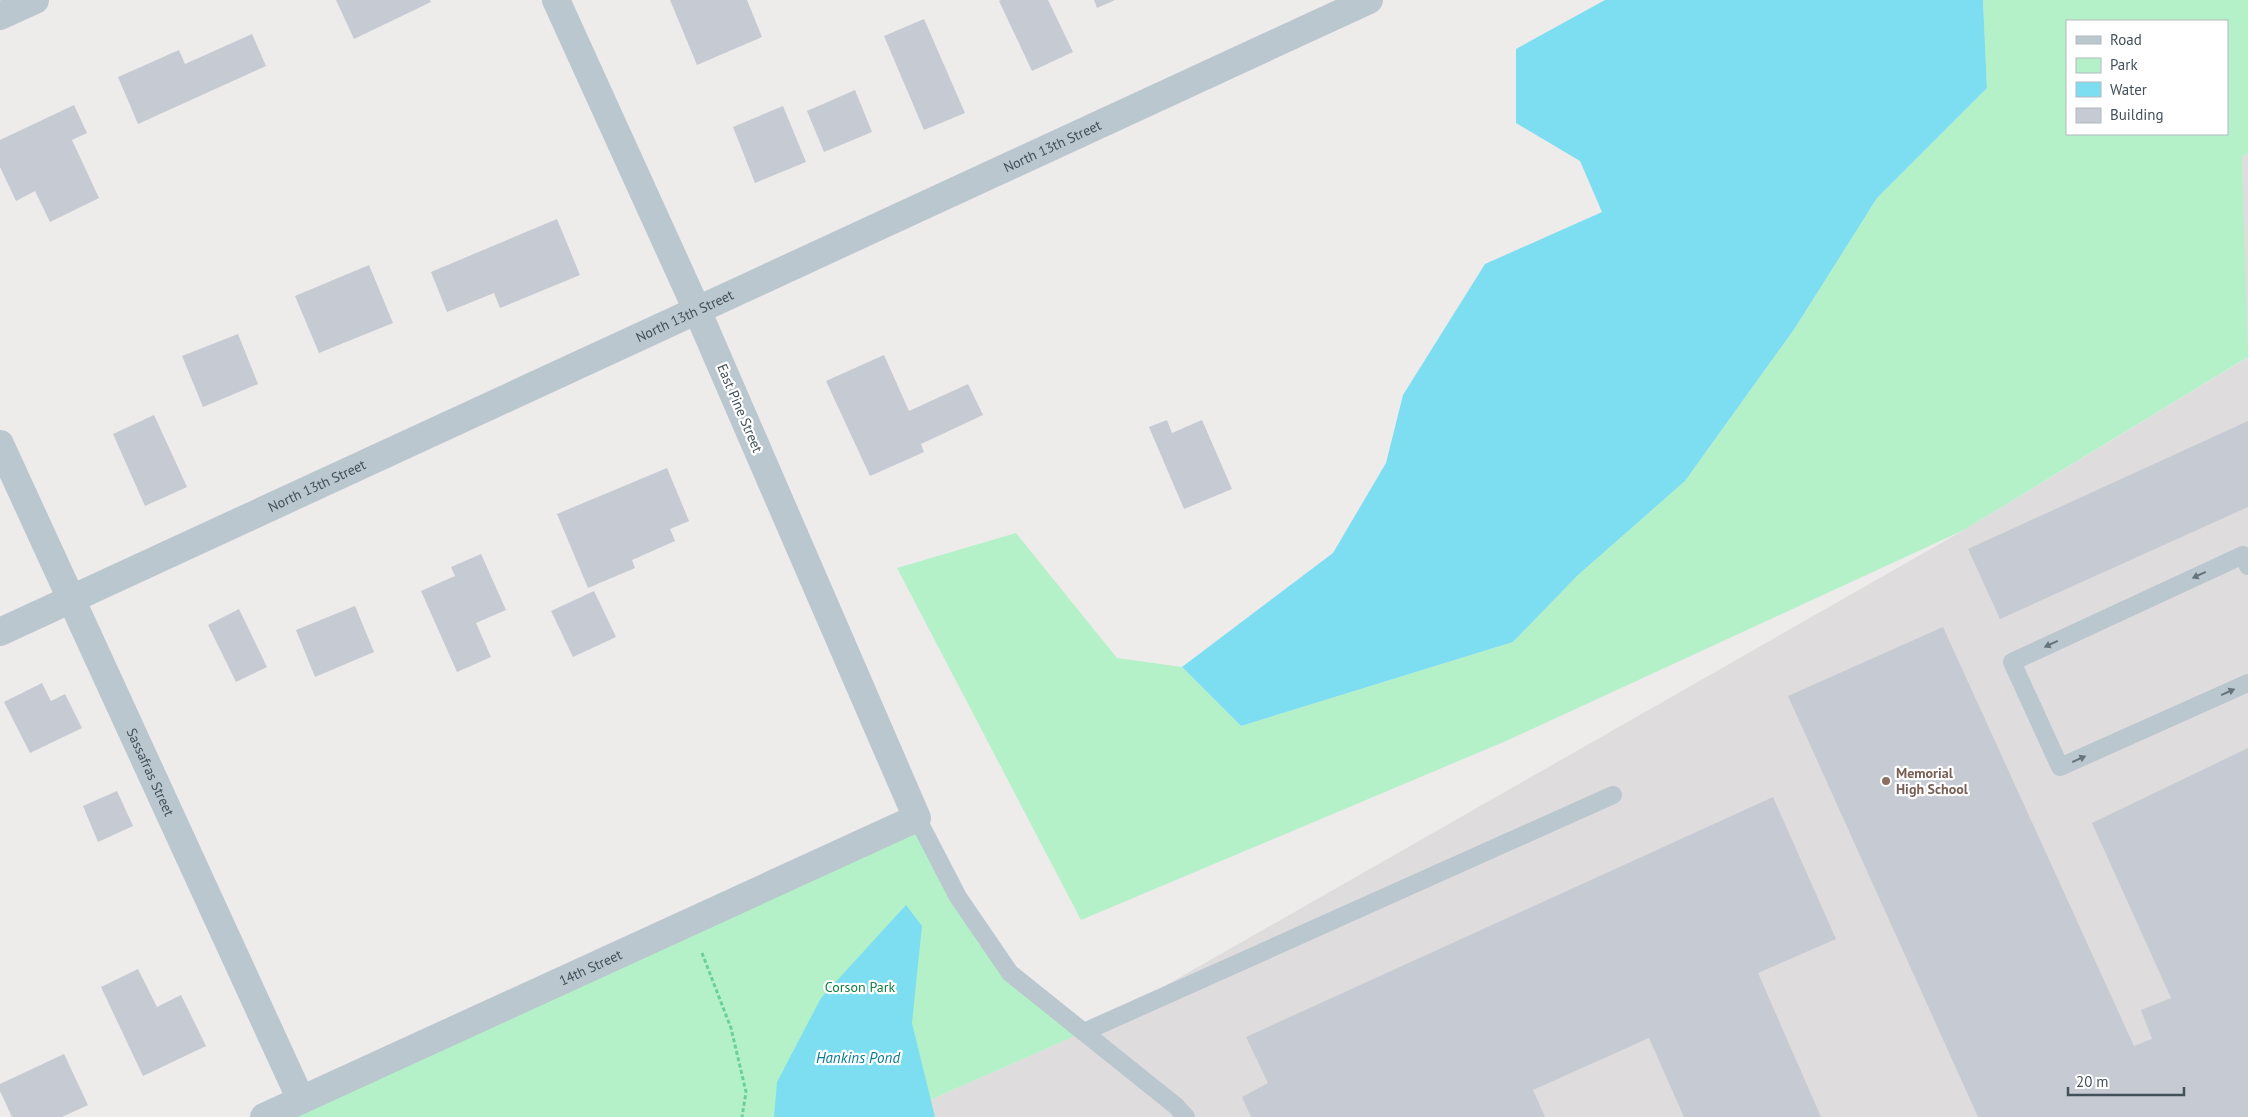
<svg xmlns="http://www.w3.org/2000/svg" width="2248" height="1117" viewBox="0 0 2248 1117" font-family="'PT Sans',sans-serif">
	<rect width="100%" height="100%" fill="#eeebeb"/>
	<polygon fill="#dfdcdd" points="2248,153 2248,1117 935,1117 930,1100 1084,1032 1964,530 2247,358 2242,157"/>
	<g fill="#b4f1c9" fill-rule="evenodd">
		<path d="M1983,0H2248V153L2242,157L2248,357L1964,530L1506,741L1081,920L897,568L1016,533L1117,658L1182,667L1241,726L1513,642L1577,576L1685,481L1795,328L1877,198L1987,88ZM2067,21H2227V134H2067Z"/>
		<polygon points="917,818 1010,973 1084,1032 930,1100 935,1117 264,1117"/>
	</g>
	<g fill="#7edef1">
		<polygon points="1605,0 1983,0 1987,88 1877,198 1795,328 1685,481 1577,576 1513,642 1241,726 1182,667 1333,553 1386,463 1403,395 1485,264 1602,212 1580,161 1516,123 1516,49"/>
		<polygon points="906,905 922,926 912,1023 935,1117 774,1117 777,1082 821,998"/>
	</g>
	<g fill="#c6cad2">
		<polygon points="336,0 430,0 431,2 354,39"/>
		<polygon points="670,0 747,0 762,37 697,65"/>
		<polygon points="1001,0 1048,0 1073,52 1032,71 999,1"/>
		<polygon points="1094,0 1115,0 1097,8"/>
		<polygon points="924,19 965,113 924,130 884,36"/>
		<polygon points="252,34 266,66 138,124 118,77 179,50 185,64"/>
		<polygon points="855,90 872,132 824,152 807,111"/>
		<polygon points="74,105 87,133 72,140 99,198 50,222 35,191 16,201 0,167 0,140"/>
		<polygon points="783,106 806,162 755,183 733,127"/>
		<polygon points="557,219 580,275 500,308 494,293 447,312 431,272"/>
		<polygon points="369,265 393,323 319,353 295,296"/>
		<polygon points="238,334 258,384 203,407 182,356"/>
		<polygon points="884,355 909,411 968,384 983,415 921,444 924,452 870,476 826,381"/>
		<polygon points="154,415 187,487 145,506 113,434"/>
		<polygon points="1167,420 1172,433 1202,420 1232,489 1184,509 1149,427"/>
		<polygon points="2248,421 2248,507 2000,619 1968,549"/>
		<polygon points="667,468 689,521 670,529 675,541 632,560 635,568 588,588 557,514"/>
		<polygon points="481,554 506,610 476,623 491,657 457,672 421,591 455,576 451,567"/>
		<polygon points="594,591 616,637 573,657 551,611"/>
		<polygon points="355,606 374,652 315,677 296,630"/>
		<polygon points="239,609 267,667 236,682 208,625"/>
		<polygon points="1943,627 2134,1046 2152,1039 2141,1010 2171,998 2092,823 2248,748 2248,1117 1978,1117 1788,696"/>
		<polygon points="42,683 51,701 65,694 82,728 30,753 4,702"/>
		<polygon points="117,791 133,826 98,842 83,806"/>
		<polygon points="1773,797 1836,939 1758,973 1821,1117 1684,1117 1649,1038 1533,1090 1545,1117 1251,1117 1242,1097 1268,1083 1246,1037"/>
		<polygon points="138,969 157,1007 181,995 206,1046 143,1076 101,987"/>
		<polygon points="64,1054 88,1105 62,1117 12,1117 0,1091 0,1084"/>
	</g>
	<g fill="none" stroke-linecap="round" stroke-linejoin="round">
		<polyline stroke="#6ad09a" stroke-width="3" stroke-dasharray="4 2.5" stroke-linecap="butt" points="702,953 731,1028 746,1092 742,1117"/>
		<g stroke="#bac7cf" stroke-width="18">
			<polyline points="2248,566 2243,555 2012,662 2060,767 2248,683"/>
			<polyline points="917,818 958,897 1010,973 1176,1106 1186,1117"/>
			<polyline points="1084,1032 1613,795"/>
		</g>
		<g stroke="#bac7cf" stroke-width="28">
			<polyline points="0,16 35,0"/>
			<path id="s1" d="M0,444L301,1100"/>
			<path id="s2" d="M0,632L1369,0"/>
			<path id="s3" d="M264,1117L917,818L697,310L556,0"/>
		</g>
	</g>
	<defs><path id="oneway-solid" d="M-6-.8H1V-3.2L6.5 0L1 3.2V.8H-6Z" transform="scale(1.25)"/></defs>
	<g fill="#66747c">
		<use href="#oneway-solid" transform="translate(2199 575) rotate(155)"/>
		<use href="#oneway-solid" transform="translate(2051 644) rotate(155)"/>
		<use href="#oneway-solid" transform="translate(2228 692) rotate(-24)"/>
		<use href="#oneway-solid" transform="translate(2079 759) rotate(-24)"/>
	</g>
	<circle fill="#8d6e63" stroke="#fff" stroke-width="2" cx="1886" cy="781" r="5"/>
	<g text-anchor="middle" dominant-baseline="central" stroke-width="4.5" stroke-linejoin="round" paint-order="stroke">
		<g font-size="14" fill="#425059" stroke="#fff">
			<text stroke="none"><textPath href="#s2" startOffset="1159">North 13th Street</textPath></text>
			<text stroke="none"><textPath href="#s2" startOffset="754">North 13th Street</textPath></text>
			<text transform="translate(740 408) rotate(67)">East Pine Street</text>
			<text stroke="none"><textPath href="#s2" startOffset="349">North 13th Street</textPath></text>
			<text stroke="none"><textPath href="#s1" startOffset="361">Sassafras Street</textPath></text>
			<text stroke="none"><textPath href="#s3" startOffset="359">14th Street</textPath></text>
		</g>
		<g font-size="14" font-weight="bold" fill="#785e54" stroke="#fff" text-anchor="start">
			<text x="1896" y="773">Memorial<tspan x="1896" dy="16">High School</tspan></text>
		</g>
		<g font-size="14" fill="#107e42" stroke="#fff">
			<text x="860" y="987">Corson Park</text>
		</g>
		<g font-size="15" font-style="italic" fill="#057d95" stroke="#fff">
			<text x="858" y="1057">Hankins Pond</text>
		</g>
	</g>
	<rect x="2066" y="20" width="162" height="115" fill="#ffffff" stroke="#b3b9bd"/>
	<rect x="2076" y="36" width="25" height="8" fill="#bac7cf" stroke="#b3b9bd"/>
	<text x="2110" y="45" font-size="15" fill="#425059">Road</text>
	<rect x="2076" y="58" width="25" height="15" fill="#b4f1c9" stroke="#b3b9bd"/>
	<text x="2110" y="70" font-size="15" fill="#425059">Park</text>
	<rect x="2076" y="82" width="25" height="15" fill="#7edef1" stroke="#b3b9bd"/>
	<text x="2110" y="95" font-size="15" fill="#425059">Water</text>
	<rect x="2076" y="108" width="25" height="15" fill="#c6cad2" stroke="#b3b9bd"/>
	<text x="2110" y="120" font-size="15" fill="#425059">Building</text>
	<path d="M2068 1087v8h116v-8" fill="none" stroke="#425059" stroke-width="2.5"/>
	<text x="2076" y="1087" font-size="15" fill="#425059" stroke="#ffffff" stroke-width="4" paint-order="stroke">20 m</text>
</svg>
